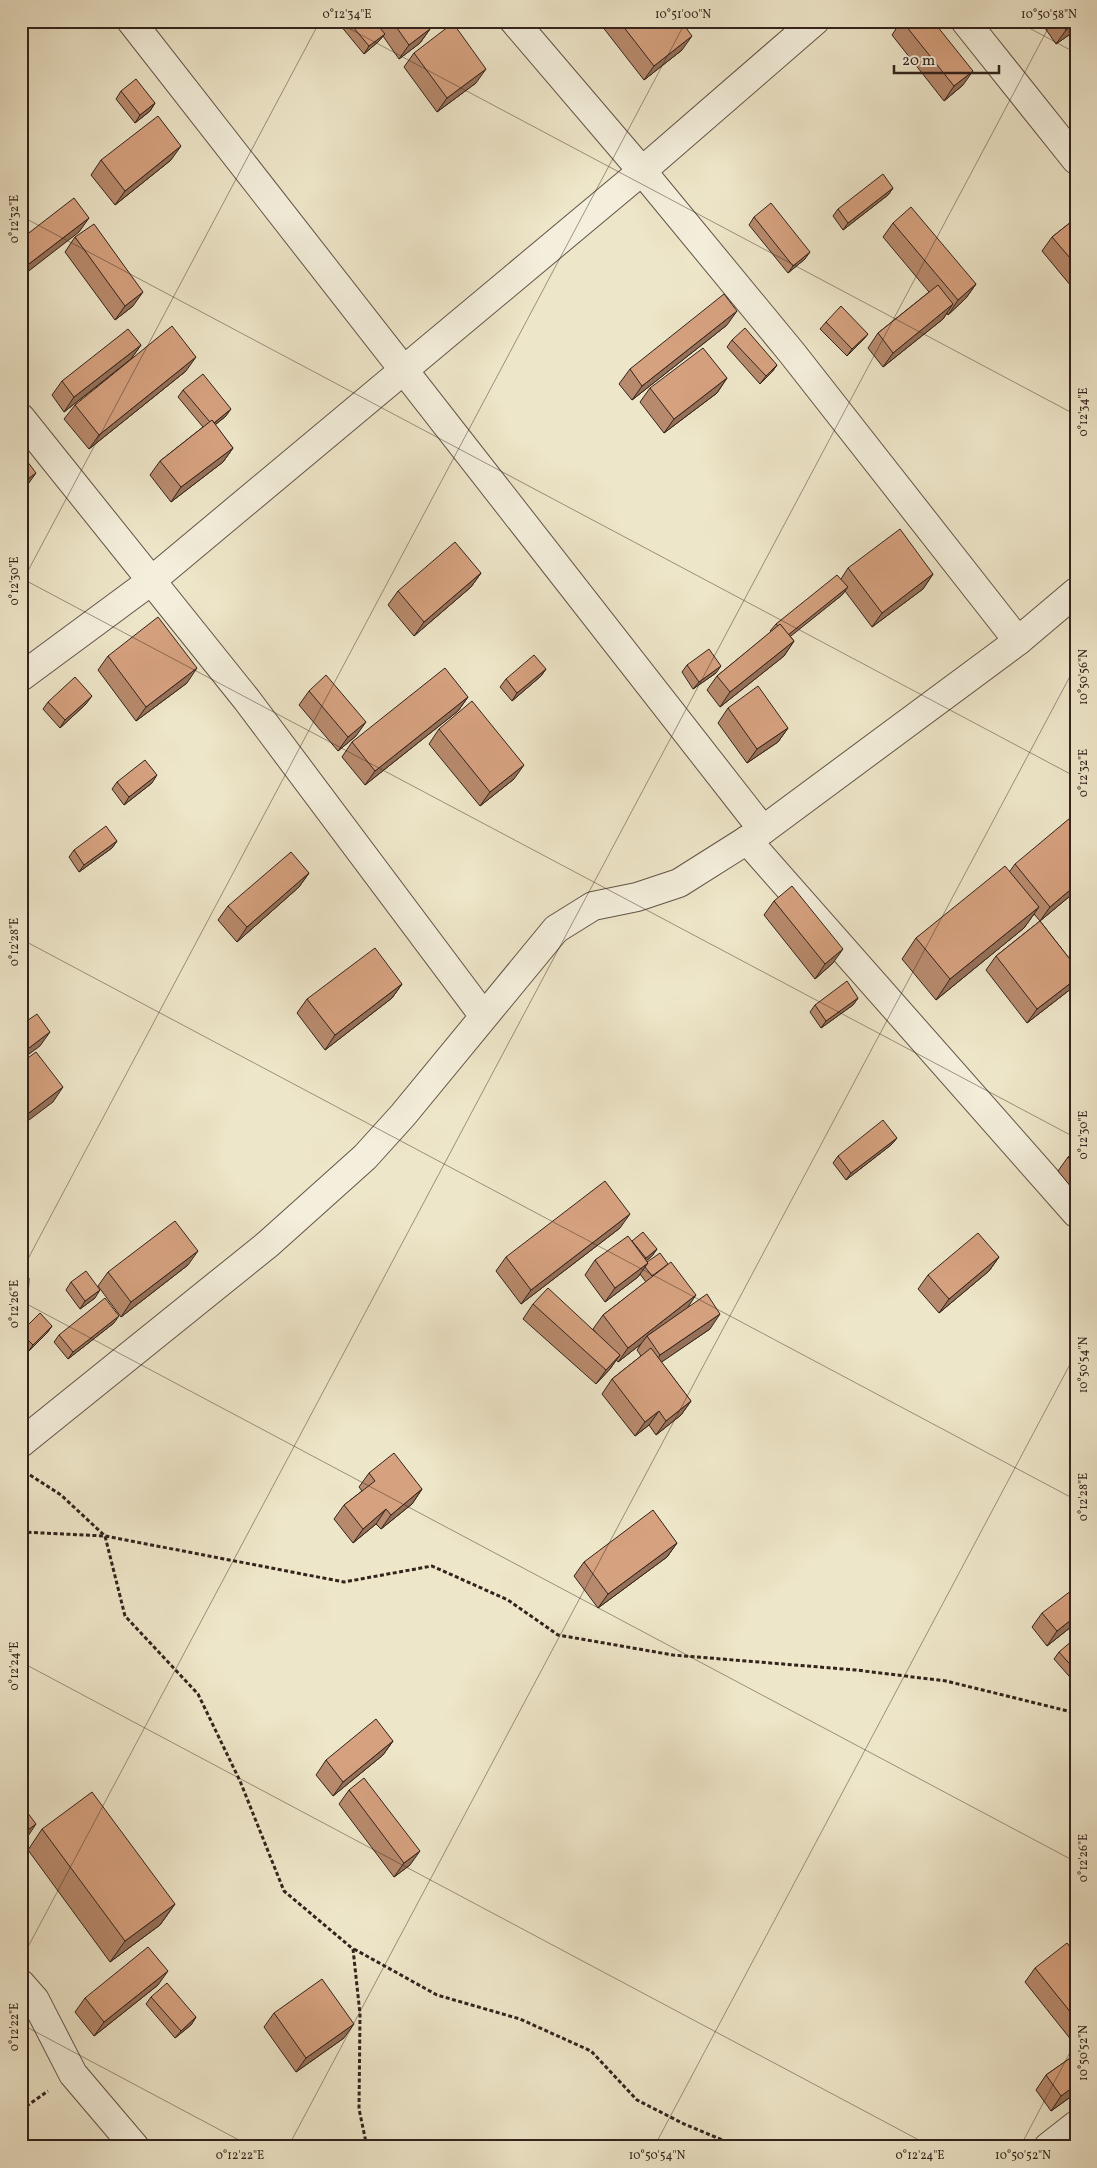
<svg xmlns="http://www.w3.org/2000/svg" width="1097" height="2168" viewBox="0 0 1097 2168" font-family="Vollkorn,serif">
	<rect width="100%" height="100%" fill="#eee6c9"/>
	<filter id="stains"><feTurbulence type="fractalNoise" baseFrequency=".004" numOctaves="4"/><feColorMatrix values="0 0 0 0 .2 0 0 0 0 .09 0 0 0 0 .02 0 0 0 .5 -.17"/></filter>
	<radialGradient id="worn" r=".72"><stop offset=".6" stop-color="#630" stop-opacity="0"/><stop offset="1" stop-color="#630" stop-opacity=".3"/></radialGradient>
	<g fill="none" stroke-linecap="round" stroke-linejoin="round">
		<g stroke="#625448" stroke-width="30">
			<g id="minor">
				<polyline points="131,21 763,830"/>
				<polyline points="514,21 642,171 792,353 1018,641"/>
				<polyline points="965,21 1076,160"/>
				<polyline points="21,418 247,700 483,1015"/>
				<polyline points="21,677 151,581 642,171 815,21"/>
				<polyline points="747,840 1076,1213"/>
				<polyline points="21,1443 268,1244 365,1157 403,1115 556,929 593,906 637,897 679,883 763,830 1018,641 1076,592"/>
				<polyline points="21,1984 35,2000 73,2074 135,2147"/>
				<polyline points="1048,2147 1076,2125"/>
			</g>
		</g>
		<g stroke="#33231d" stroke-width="3" stroke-dasharray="4 2.5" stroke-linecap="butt">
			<polyline points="30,1475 61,1495 105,1536 125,1616 198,1694 240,1781 284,1891 353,1949 360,2014 359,2109 367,2147"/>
			<polyline points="21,1532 105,1536 344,1582 432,1566 508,1600 558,1635 673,1655 856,1670 946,1681 1076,1713"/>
			<polyline points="354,1949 437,1995 520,2019 591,2051 637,2100 684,2124 739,2147"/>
			<polyline points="21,2110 48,2091"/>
		</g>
		<use href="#minor" stroke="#f4efdc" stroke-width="28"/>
	</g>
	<g fill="#b88a6d" stroke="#33231d">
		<polygon points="343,21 425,21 430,29 420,43 399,59 383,36 379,41 364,54 340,25"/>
		<polygon points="598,21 681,21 682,50 644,80"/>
		<polygon points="901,21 933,21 963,85 944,101 892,35"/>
		<polygon points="1040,21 1076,21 1076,30 1056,44"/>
		<polygon points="414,53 476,83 437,112 404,67"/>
		<polygon points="121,91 155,103 150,111 135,123 116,99"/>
		<polygon points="101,160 171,160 115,205 91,175"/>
		<polygon points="893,188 888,195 843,230 833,216 838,209"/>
		<polygon points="754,217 805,259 788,273 749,225"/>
		<polygon points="1076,218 1076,292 1042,251 1052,237"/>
		<polygon points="893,223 976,284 966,298 948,315 947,313 943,319 883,367 868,348 878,333 929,292 883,237"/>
		<polygon points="75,237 133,306 115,320 65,252"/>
		<polygon points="826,322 868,334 862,341 847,356 820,329"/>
		<polygon points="727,325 632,400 619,384 630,369"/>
		<polygon points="732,340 777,365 772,372 760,384 727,347"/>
		<polygon points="141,345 131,359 64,412 52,395 62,381"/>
		<polygon points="186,371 89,449 64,419 75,405"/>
		<polygon points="727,378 717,393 664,433 640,402 650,388"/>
		<polygon points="183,390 226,416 215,425 233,448 223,462 171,502 150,475 160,461 203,427 178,397"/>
		<polygon points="848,568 933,574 923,589 872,627 845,591 842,595 790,636 794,641 784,656 720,707 707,690 717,676 771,632 770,631 776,624 841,579"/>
		<polygon points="481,573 471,587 414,636 388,605 398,591"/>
		<polygon points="108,656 187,683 136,721 98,670"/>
		<polygon points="687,665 716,673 693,689 682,672"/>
		<polygon points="546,669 541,676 512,701 500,687 506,679"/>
		<polygon points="309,691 356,736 338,751 299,705"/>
		<polygon points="468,697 458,711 365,785 342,757 352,742"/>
		<polygon points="48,702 86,704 60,728 43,709"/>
		<polygon points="728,708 788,728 778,742 747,763 718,723"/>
		<polygon points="439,729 514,779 480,806 429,744"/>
		<polygon points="117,782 152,783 124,805 112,789"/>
		<polygon points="117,841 112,848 79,872 69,857 74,850"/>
		<polygon points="1015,864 1076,891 1040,921 1076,967 1076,983 1072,988 1027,1023 986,970 996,956 1040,921 1034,914 1024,928 936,1000 902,959 916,938 1010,871"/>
		<polygon points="309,873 299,887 237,942 218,920 228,906"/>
		<polygon points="774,901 833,963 815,979 764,915"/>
		<polygon points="402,984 392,998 325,1050 297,1013 307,999"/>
		<polygon points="1076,984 1076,994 1072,990"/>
		<polygon points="858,998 853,1005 821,1028 810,1012 815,1005"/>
		<polygon points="897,1138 891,1145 846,1180 833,1163 838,1156"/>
		<polygon points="1076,1150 1076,1193 1058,1171 1068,1157"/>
		<polygon points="620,1228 521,1304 496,1271 506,1257"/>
		<polygon points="632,1241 657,1249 652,1256 646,1261 687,1308 710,1329 661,1362 691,1401 681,1415 656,1435 649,1425 635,1436 602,1394 612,1379 641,1356 637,1350 641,1344 618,1362 616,1360 610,1369 596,1384 523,1319 533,1304 597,1334 593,1329 603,1315 646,1282 640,1274 638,1277 605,1302 585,1275 595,1260"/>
		<polygon points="999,1257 989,1271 939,1313 918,1289 928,1275"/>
		<polygon points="188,1265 121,1317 98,1286 108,1272"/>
		<polygon points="71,1282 95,1298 80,1309 66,1290"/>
		<polygon points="114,1323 68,1359 54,1342 59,1335"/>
		<polygon points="52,1326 47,1333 28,1352 21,1345 21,1332"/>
		<polygon points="369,1473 422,1489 412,1504 381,1529 376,1524 353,1543 334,1519 344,1505 362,1491 359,1487"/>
		<polygon points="677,1543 667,1557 598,1608 574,1576 584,1562"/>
		<polygon points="1042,1613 1076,1623 1047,1646 1032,1627"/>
		<polygon points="1076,1644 1076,1684 1054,1659 1059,1652"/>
		<polygon points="393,1741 383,1755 333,1796 316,1775 326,1760"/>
		<polygon points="349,1790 410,1865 394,1877 339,1804"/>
		<polygon points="42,1829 175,1904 160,1925 110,1962 28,1850"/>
		<polygon points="1076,1954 1076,2046 1025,1982 1035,1968"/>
		<polygon points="158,1985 94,2036 75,2012 85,1998"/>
		<polygon points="151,1997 196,2017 191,2025 175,2038 146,2004"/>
		<polygon points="274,2013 344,2038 296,2072 264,2027"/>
		<polygon points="1076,2054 1076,2093 1051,2111 1036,2090 1046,2075"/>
	</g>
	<g fill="#967159" stroke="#33231d">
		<polygon points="1076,23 1076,30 1056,44 1066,30"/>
		<polygon points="430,29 420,43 399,59 409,45"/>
		<polygon points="385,34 379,41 364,54 369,46"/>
		<polygon points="692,36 682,50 644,80 654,66"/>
		<polygon points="486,69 476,83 437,112 447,98"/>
		<polygon points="973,71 963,85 944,101 954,86"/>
		<polygon points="155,103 150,111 135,123 140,115"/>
		<polygon points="181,146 171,160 115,205 125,191"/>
		<polygon points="893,188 888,195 843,230 848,223"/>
		<polygon points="89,218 79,232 21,277 21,270"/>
		<polygon points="810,252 805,259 788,273 793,266"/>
		<polygon points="976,284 966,298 948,315 958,300"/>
		<polygon points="143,292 133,306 115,320 125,306"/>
		<polygon points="953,304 943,319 883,367 893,353"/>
		<polygon points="737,311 727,325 632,400 642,386"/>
		<polygon points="868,334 862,341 847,356 852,349"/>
		<polygon points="141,345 131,359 64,412 74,397"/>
		<polygon points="196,357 186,371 89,449 99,435"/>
		<polygon points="777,365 772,372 760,384 766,376"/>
		<polygon points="727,378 717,393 664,433 674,419"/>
		<polygon points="231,409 226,416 206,432 212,425"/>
		<polygon points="233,448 223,462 171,502 181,487"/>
		<polygon points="36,473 26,487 21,490 21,484"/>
		<polygon points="481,573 471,587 414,636 424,622"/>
		<polygon points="933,574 923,589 872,627 882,613"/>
		<polygon points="848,587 842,595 781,644 786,636"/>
		<polygon points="794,641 784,656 720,707 730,692"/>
		<polygon points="721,666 716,673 693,689 699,682"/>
		<polygon points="197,668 187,683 136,721 146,707"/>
		<polygon points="546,669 541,676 512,701 517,693"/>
		<polygon points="92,696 86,704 60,728 65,720"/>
		<polygon points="468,697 458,711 365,785 375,771"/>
		<polygon points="366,722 356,736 338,751 348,737"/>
		<polygon points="788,728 778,742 747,763 757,749"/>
		<polygon points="524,765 514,779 480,806 490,792"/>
		<polygon points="157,775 152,783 124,805 129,797"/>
		<polygon points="117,841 112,848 79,872 84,865"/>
		<polygon points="309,873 299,887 237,942 247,927"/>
		<polygon points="1076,885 1076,891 1040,921 1050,907"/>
		<polygon points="1039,907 1024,928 936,1000 950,979"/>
		<polygon points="843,949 833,963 815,979 825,964"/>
		<polygon points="1076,979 1076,983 1072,988 1027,1023 1037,1009"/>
		<polygon points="402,984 392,998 325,1050 335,1035"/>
		<polygon points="858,998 853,1005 821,1028 826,1021"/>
		<polygon points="50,1032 40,1046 21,1060 21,1054"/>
		<polygon points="63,1087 53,1102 21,1126 21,1119"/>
		<polygon points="897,1138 891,1145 846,1180 851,1173"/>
		<polygon points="630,1214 620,1228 521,1304 531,1290"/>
		<polygon points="657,1249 652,1256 641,1265 646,1258"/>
		<polygon points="198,1251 188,1265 121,1317 131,1302"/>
		<polygon points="999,1257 989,1271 939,1313 949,1299"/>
		<polygon points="648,1263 638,1277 605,1302 615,1288"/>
		<polygon points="100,1290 95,1298 80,1309 85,1301"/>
		<polygon points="696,1295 686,1310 647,1336 641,1344 618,1362 628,1348"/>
		<polygon points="720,1314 710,1329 650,1370 660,1355"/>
		<polygon points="119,1316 114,1323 68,1359 73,1352"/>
		<polygon points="21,1321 27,1321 22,1328 21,1328"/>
		<polygon points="52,1326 47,1333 28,1352 33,1345"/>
		<polygon points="620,1355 610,1369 596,1384 606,1370"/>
		<polygon points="691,1401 681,1415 656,1435 666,1421"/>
		<polygon points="659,1411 649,1425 635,1436 645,1422"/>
		<polygon points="422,1489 412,1504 381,1529 391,1515"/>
		<polygon points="386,1509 376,1524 353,1543 363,1529"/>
		<polygon points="677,1543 667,1557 598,1608 608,1594"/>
		<polygon points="1076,1616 1076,1623 1047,1646 1057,1631"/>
		<polygon points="393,1741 383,1755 333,1796 343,1782"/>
		<polygon points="36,1824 26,1839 21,1842 21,1835"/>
		<polygon points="420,1851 410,1865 394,1877 404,1863"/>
		<polygon points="175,1904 160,1925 110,1962 125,1941"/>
		<polygon points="168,1971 158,1985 94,2036 104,2022"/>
		<polygon points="196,2017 191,2025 175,2038 181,2031"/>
		<polygon points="354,2024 344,2038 296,2072 306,2058"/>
		<polygon points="1076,2085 1076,2093 1051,2111 1061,2096"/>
	</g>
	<g fill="#d6a17f" stroke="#33231d">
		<polygon points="348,21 374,21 385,34 369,46"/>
		<polygon points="392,21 425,21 430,29 409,45"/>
		<polygon points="619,21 681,21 692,36 654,66"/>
		<polygon points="902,21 933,21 973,71 954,86"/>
		<polygon points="1060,21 1076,21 1076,23 1066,30"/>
		<polygon points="453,23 486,69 447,98 414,53"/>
		<polygon points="136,79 155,103 140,115 121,91"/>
		<polygon points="158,116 181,146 125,191 101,160"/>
		<polygon points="883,174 893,188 848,223 838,209"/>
		<polygon points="74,198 89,218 21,270 21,239"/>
		<polygon points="771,203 810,252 793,266 754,217"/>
		<polygon points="911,207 976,284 958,300 893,223"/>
		<polygon points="1076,218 1076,265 1052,237"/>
		<polygon points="94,224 143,292 125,306 75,237"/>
		<polygon points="938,285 953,304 893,353 878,333"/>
		<polygon points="724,294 737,311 642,386 630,369"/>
		<polygon points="841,306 868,334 852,349 826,322"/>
		<polygon points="172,326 196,357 99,435 75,405"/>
		<polygon points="745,328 777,365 766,376 732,340"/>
		<polygon points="128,329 141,345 74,397 62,381"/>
		<polygon points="703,348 727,378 674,419 650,388"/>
		<polygon points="203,374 231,409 214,423 212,420 210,422 183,390"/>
		<polygon points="212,420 233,448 181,487 160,461"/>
		<polygon points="21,453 36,473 21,484"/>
		<polygon points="900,529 933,574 882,613 848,568"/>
		<polygon points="455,542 481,573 424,622 398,591"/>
		<polygon points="837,575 848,587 788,635 780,624 778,626 776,624"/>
		<polygon points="158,617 197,668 146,707 108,656"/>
		<polygon points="780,624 794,641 730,692 717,676"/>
		<polygon points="709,649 721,666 699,682 687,665"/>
		<polygon points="534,655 546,669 517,693 506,679"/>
		<polygon points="445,668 468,697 375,771 352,742"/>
		<polygon points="326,675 366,722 348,737 309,691"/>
		<polygon points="75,677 92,696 65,720 48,702"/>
		<polygon points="758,686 788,728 757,749 728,708"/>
		<polygon points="472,701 524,765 490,792 439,729"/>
		<polygon points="145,760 157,775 129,797 117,782"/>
		<polygon points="1076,813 1076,885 1050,907 1015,864"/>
		<polygon points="106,826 117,841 84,865 74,850"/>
		<polygon points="291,852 309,873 247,927 228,906"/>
		<polygon points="1005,866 1039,907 950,979 916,938"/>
		<polygon points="792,886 843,949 825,964 774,901"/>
		<polygon points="1040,921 1076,967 1076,979 1037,1009 996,956"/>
		<polygon points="375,948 402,984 335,1035 307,999"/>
		<polygon points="847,981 858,998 826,1021 815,1005"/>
		<polygon points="37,1014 50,1032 21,1054 21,1025"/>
		<polygon points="36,1052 63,1087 21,1119 21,1063"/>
		<polygon points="883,1120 897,1138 851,1173 838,1156"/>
		<polygon points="1076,1150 1076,1166 1068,1157"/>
		<polygon points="605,1181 630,1214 531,1290 506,1257"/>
		<polygon points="175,1221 198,1251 131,1302 108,1272"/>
		<polygon points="643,1232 657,1249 646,1258 632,1241"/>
		<polygon points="978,1233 999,1257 949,1299 928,1275"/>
		<polygon points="628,1236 648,1263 615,1288 595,1260"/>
		<polygon points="660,1253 668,1264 652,1276 645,1267 648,1263 647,1262"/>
		<polygon points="671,1262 696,1295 628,1348 603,1315"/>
		<polygon points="86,1271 100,1290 85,1301 71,1282"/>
		<polygon points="21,1278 29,1278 27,1321 21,1321"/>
		<polygon points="548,1288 620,1355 606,1370 533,1304"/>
		<polygon points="707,1294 720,1314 660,1355 647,1336"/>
		<polygon points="105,1298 119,1316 73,1352 59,1335"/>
		<polygon points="40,1313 52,1326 33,1345 21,1333 21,1332"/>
		<polygon points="651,1348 691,1401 666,1421 659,1411 645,1422 612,1379"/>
		<polygon points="394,1453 422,1489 391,1515 386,1509 363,1529 344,1505 375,1481 369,1473"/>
		<polygon points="653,1510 677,1543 608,1594 584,1562"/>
		<polygon points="1076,1587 1076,1616 1057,1631 1042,1613"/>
		<polygon points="1073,1640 1076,1644 1076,1671 1059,1652"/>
		<polygon points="376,1719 393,1741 343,1782 326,1760"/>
		<polygon points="364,1778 420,1851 404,1863 349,1790"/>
		<polygon points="92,1792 175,1904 125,1941 42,1829"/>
		<polygon points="24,1808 36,1824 21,1835 21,1810"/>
		<polygon points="1067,1943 1076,1954 1076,2019 1035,1968"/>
		<polygon points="148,1947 168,1971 104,2022 85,1998"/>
		<polygon points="322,1979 354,2024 306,2058 274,2013"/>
		<polygon points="167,1983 196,2017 181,2031 151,1997"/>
		<polygon points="1076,2054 1076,2085 1061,2096 1046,2075"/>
	</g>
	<path fill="none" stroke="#33231d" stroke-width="1" stroke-opacity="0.45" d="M335,21L1076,415M1016,21L1076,53M21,216L1076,777M21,578L1076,1138M21,584L320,21M21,939L1076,1500M21,1272L686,21M21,1301L1076,1862M21,1662L932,2147M21,1960L1052,21M21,2024L252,2147M288,2147L1076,665M654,2147L1076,1353M1020,2147L1076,2041"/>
	<rect width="1097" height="2168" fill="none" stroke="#eee6c9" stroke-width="55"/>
	<path d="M894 65v8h105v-8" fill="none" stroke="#33231d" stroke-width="2.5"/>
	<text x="902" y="65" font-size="15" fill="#33231d" stroke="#f4efdc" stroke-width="4" paint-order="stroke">20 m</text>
	<rect x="28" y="28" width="1042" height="2112" fill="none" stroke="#33231d" stroke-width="2"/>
	<g font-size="12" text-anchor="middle" fill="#33231d">
		<text x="347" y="18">0°12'34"E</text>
		<text x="683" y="18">10°51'00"N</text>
		<text x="1049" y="18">10°50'58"N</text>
		<text transform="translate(14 219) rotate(-90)" y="4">0°12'32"E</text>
		<text transform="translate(1083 412) rotate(-90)" y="4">0°12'34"E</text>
		<text transform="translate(14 581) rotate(-90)" y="4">0°12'30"E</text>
		<text transform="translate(1083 677) rotate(-90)" y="4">10°50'56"N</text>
		<text transform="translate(1083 773) rotate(-90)" y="4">0°12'32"E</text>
		<text transform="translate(14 942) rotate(-90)" y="4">0°12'28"E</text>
		<text transform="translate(1083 1135) rotate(-90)" y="4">0°12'30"E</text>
		<text transform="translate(14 1304) rotate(-90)" y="4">0°12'26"E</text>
		<text transform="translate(1083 1365) rotate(-90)" y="4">10°50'54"N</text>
		<text transform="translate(1083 1497) rotate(-90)" y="4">0°12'28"E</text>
		<text transform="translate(14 1666) rotate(-90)" y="4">0°12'24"E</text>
		<text transform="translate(1083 1858) rotate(-90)" y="4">0°12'26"E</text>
		<text transform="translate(14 2027) rotate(-90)" y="4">0°12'22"E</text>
		<text transform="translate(1083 2053) rotate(-90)" y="4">10°50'52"N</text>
		<text x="240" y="2159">0°12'22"E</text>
		<text x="657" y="2159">10°50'54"N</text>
		<text x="920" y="2159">0°12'24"E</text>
		<text x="1023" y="2159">10°50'52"N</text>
	</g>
	<rect width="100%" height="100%" filter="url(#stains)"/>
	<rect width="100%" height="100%" fill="url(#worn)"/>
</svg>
